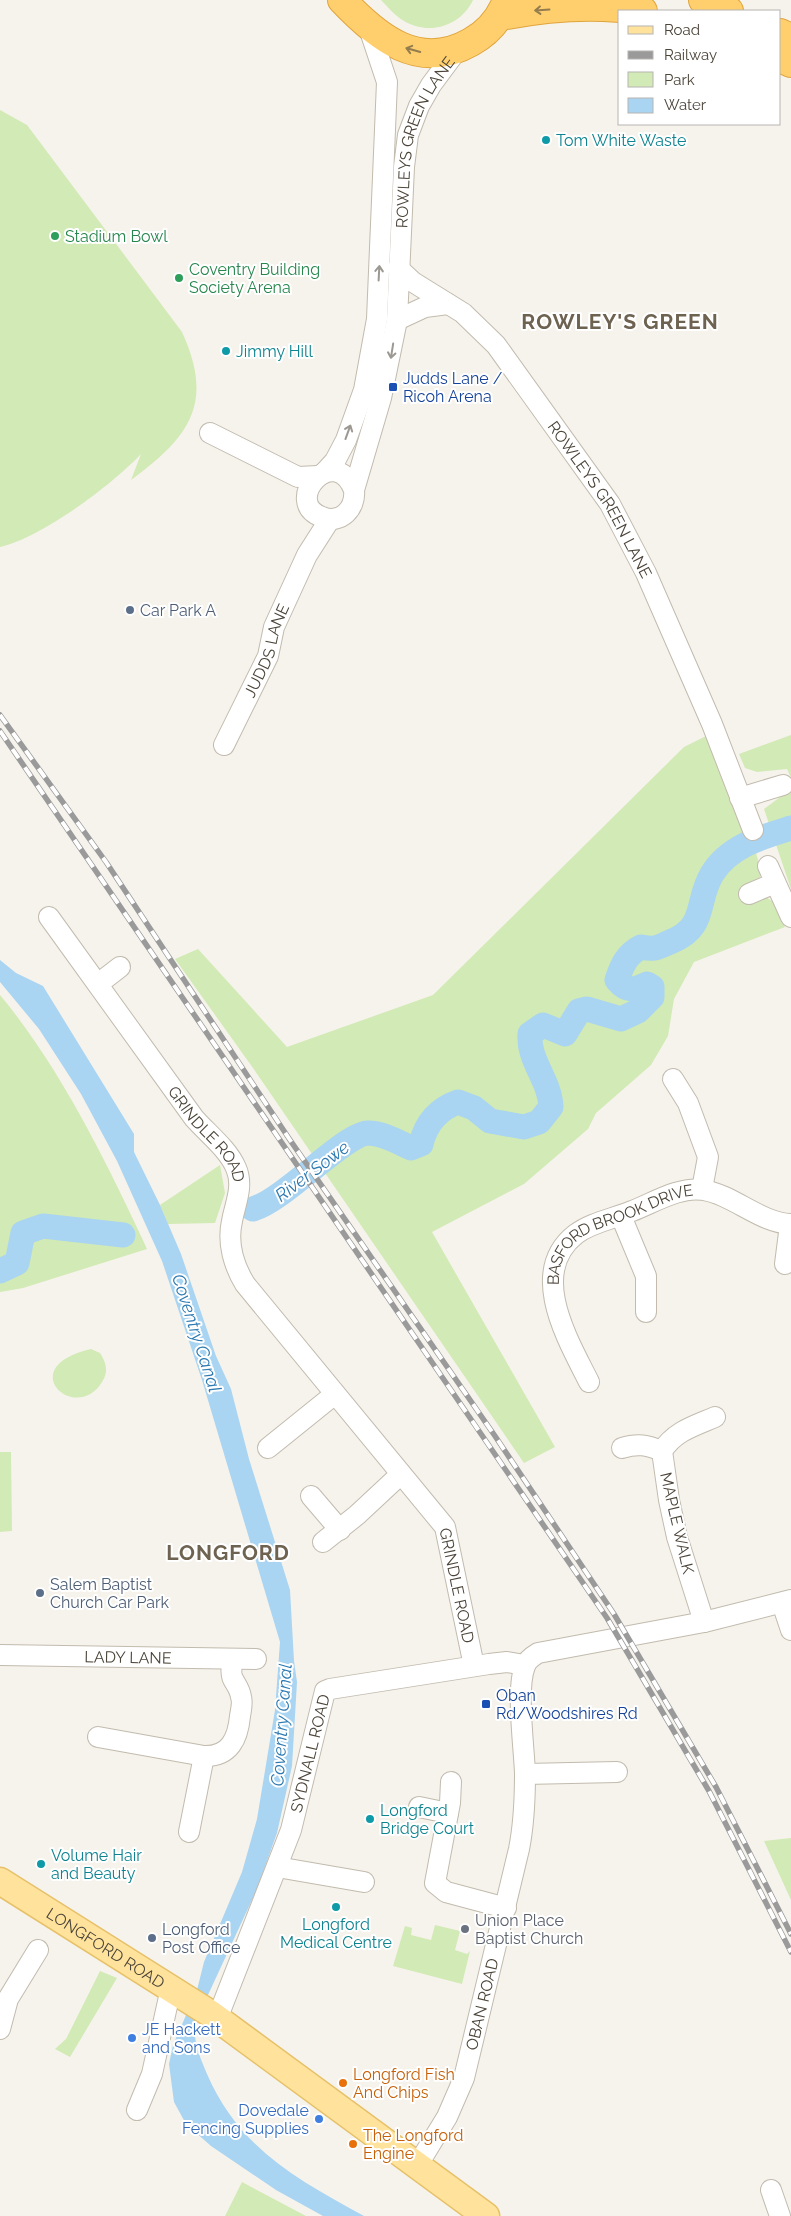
<svg xmlns="http://www.w3.org/2000/svg" width="791" height="2216" viewBox="0 0 791 2216" font-family="Raleway,sans-serif">
	<rect width="100%" height="100%" fill="#f6f3ec"/>
	<g fill="#d2eab5">
		<path d="M381,0H473C461,26 429,36 404,21C395,16 388,7 381,0Z"/>
		<path d="M0,110L27,125L182,332C215,404 189,437 131,480L141,454C112,485 41,538 0,547Z"/>
		<path d="M708,735L755,849L761,871L760,878L755,882L759,896C777,897 778,913 785,927L694,962L674,999L668,1036L651,1065L596,1113L588,1129L524,1184L432,1232L555,1447L524,1463L253,1068L175,959L198,949L287,1047L433,995L684,747Z"/>
		<polygon points="791,735 791,778 787,769 757,772 745,768 739,754"/>
		<polygon points="791,789 791,889 764,809"/>
		<path d="M0,995C60,1067 107,1163 147,1249L23,1288L0,1292Z"/>
		<polygon points="220,1165 225,1193 215,1223 168,1224 160,1205"/>
		<path d="M91,1349L100,1353C106,1362 109,1372 102,1382C76,1425 12,1367 91,1349Z"/>
		<polygon points="0,1452 11,1452 12,1531 0,1532"/>
		<polygon points="791,1838 791,1900 764,1841"/>
		<polygon points="435,1925 460,1931 455,1950 467,1954 470,1951 462,1984 393,1966 405,1926 412,1928 411,1935 431,1940"/>
		<polygon points="100,1971 117,1978 70,2057 55,2049 66,2039"/>
		<polygon points="242,2182 306,2216 225,2216"/>
	</g>
	<path fill="#a9d4f2" d="M0,960L16,973L43,986L134,1134V1152L160,1205L181,1254L216,1356L231,1389L249,1459L290,1590L294,1661L297,1682L292,1766L277,1833L257,1889L195,2023C193,2042 200,2057 207,2074C239,2148 296,2179 364,2216H323L276,2190L211,2146L186,2124L174,2102L169,2064L173,2045L197,1990L204,1962L242,1872L257,1819L275,1710L280,1642L202,1380L162,1261L117,1161L81,1094L39,1029L0,982Z"/>
	<g fill="none" stroke-linecap="round" stroke-linejoin="round">
		<g stroke="#a9d4f2" stroke-width="25">
			<path d="M253,1209C286,1199 344,1134 368,1133C383,1133 398,1142 411,1148L421,1144C426,1123 438,1109 458,1102L474,1108L490,1121L524,1127L539,1122L551,1107C550,1080 528,1061 530,1034L543,1025L565,1034L579,1011L587,1009L621,1019L638,1011L652,997V987L647,984C634,990 627,992 617,980C622,965 627,954 641,947C655,950 656,948 670,942C708,927 695,902 712,874C729,846 762,837 791,828"/>
			<polyline points="0,1271 17,1263 23,1233 43,1226 123,1235"/>
		</g>
		<g stroke="#c2bbae" stroke-width="22">
			<g id="minor">
				<path id="s1" d="M398,268L413,282L463,313L496,345L610,504L646,573L712,724L753,830"/>
				<polyline points="397,320 425,307 448,304"/>
				<polyline points="210,433 298,477 318,476"/>
				<polyline points="324,473 335,461 346,440 364,390 377,319 387,82 369,28"/>
				<path id="s2" d="M354,490C334,441 281,502 322,517C341,525 356,508 354,490L381,398L397,320L404,167L408,135L419,106L431,85L457,50"/>
				<path id="s3" d="M224,745L268,656L274,627L307,555L330,519"/>
				<polyline points="740,798 783,785"/>
				<polyline points="768,866 791,917"/>
				<polyline points="749,894 775,883"/>
				<path id="s4" d="M49,917L194,1118C208,1134 228,1149 236,1168C244,1186 235,1204 232,1221C227,1243 234,1266 245,1284L445,1527L474,1666"/>
				<polyline points="98,984 120,967"/>
				<polyline points="673,1079 688,1103 708,1157 702,1189"/>
				<polyline points="621,1216 646,1276 646,1312"/>
				<polyline points="785,1264 790,1225"/>
				<path id="s5" d="M589,1382C568,1340 527,1272 576,1234C592,1222 613,1219 632,1211C653,1203 680,1186 703,1190C734,1195 760,1223 791,1224"/>
				<polyline points="268,1448 335,1394"/>
				<path d="M622,1448C638,1443 647,1445 662,1451"/>
				<polyline points="311,1496 340,1530"/>
				<polyline points="323,1542 357,1515 401,1474"/>
				<polyline points="782,1603 791,1630"/>
				<path d="M704,1622L677,1537L669,1500L662,1451C675,1431 694,1426 715,1417"/>
				<path id="s6" d="M0,1655L256,1659"/>
				<path d="M98,1737L204,1756C230,1757 238,1738 240,1716C241,1710 243,1702 241,1697C240,1689 236,1685 233,1679C230,1674 232,1666 232,1660"/>
				<polyline points="525,1774 617,1772"/>
				<polyline points="451,1782 450,1803 435,1883 446,1892 506,1908"/>
				<polyline points="419,1807 448,1813"/>
				<polyline points="189,1832 204,1756"/>
				<polyline points="277,1867 364,1882"/>
				<path id="s7" d="M217,2019L291,1830L325,1691L330,1689L489,1664L507,1662L525,1665"/>
				<polyline points="0,2029 8,1999 38,1950"/>
				<polyline points="137,2110 152,2074 171,1988"/>
				<path id="s8" d="M417,2166L447,2117L464,2078L519,1849C524,1824 525,1799 525,1773C524,1747 516,1688 525,1666C527,1660 533,1656 538,1653L704,1622L791,1600"/>
				<polyline points="771,2190 780,2216"/>
			</g>
		</g>
		<g stroke="#e6c16a" stroke-width="29">
			<g id="major">
				<path id="s9" d="M0,1881L211,2014L486,2216"/>
			</g>
		</g>
		<g stroke="#e0a43c" stroke-width="30">
			<g id="highway">
				<path d="M342,0C377,37 419,72 471,42C489,32 500,19 507,0"/>
				<polyline points="703,0 729,11"/>
				<path d="M501,16C547,7 596,3 643,11"/>
				<polyline points="780,33 791,38"/>
				<polyline points="780,58 791,63"/>
			</g>
		</g>
		<use href="#minor" stroke="#fff" stroke-width="20"/>
		<use href="#major" stroke="#ffe39c" stroke-width="26"/>
		<use href="#highway" stroke="#ffcf6e" stroke-width="28"/>
		<g stroke="#9a9a9a" stroke-width="5.5">
			<g id="rail">
				<polyline points="0,715 106,862 290,1140 495,1436 614,1614 716,1787 791,1934"/>
				<polyline points="0,731 607,1618 709,1791 791,1952"/>
			</g>
		</g>
		<use href="#rail" stroke="#fff" stroke-width="4" stroke-dasharray="11" stroke-linecap="butt"/>
	</g>
	<defs><path id="oneway-shaft" d="M-6 0H5M1.5-3L5.5 0L1.5 3" fill="none" stroke-width="1.6" stroke-linecap="round" stroke-linejoin="round" transform="scale(1.25)"/></defs>
	<g stroke="#937c4e">
		<use href="#oneway-shaft" transform="translate(542 10) rotate(176)"/>
		<use href="#oneway-shaft" transform="translate(413 50) rotate(-164)"/>
	</g>
	<g stroke="#9c9892">
		<use href="#oneway-shaft" transform="translate(379 273) rotate(-87)"/>
		<use href="#oneway-shaft" transform="translate(392 351) rotate(99)"/>
		<use href="#oneway-shaft" transform="translate(348 432) rotate(-70)"/>
	</g>
	<g fill="#0f9aa8" stroke="#fff" stroke-width="2">
		<circle cx="546" cy="140" r="5"/>
		<circle cx="226" cy="351" r="5"/>
		<circle cx="370" cy="1819" r="5"/>
		<circle cx="41" cy="1864" r="5"/>
		<circle cx="336" cy="1907" r="5"/>
	</g>
	<g fill="#2e9e5b" stroke="#fff" stroke-width="2">
		<circle cx="55" cy="236" r="5"/>
		<circle cx="179" cy="278" r="5"/>
	</g>
	<g fill="#1a4fb4" stroke="#fff" stroke-width="2">
		<rect x="388" y="382" width="10" height="10" rx="2.5"/>
		<rect x="481" y="1699" width="10" height="10" rx="2.5"/>
	</g>
	<g fill="#5c6f8a" stroke="#fff" stroke-width="2">
		<circle cx="130" cy="610" r="5"/>
		<circle cx="40" cy="1593" r="5"/>
		<circle cx="152" cy="1938" r="5"/>
	</g>
	<circle fill="#6b7280" stroke="#fff" stroke-width="2" cx="465" cy="1929" r="5"/>
	<g fill="#3f7fe0" stroke="#fff" stroke-width="2">
		<circle cx="132" cy="2038" r="5"/>
		<circle cx="319" cy="2119" r="5"/>
	</g>
	<g fill="#e8710a" stroke="#fff" stroke-width="2">
		<circle cx="343" cy="2083" r="5"/>
		<circle cx="353" cy="2144" r="5"/>
	</g>
	<g text-anchor="middle" dominant-baseline="central" stroke-width="4" stroke-linejoin="round" paint-order="stroke">
		<g font-size="16" fill="#0d838f" stroke="#fff" text-anchor="start">
			<text x="556" y="140">Tom White Waste</text>
			<text x="236" y="351">Jimmy Hill</text>
			<text x="380" y="1810">Longford<tspan x="380" dy="18">Bridge Court</tspan></text>
			<text x="51" y="1855">Volume Hair<tspan x="51" dy="18">and Beauty</tspan></text>
			<text x="336" y="1924" text-anchor="middle">Longford<tspan x="336" dy="18">Medical Centre</tspan></text>
		</g>
		<g font-size="16" fill="#4b4439" stroke="#fff">
			<text stroke="none"><textPath href="#s2" startOffset="506">ROWLEYS GREEN LANE</textPath></text>
			<text stroke="none"><textPath href="#s1" startOffset="312">ROWLEYS GREEN LANE</textPath></text>
			<text stroke="none"><textPath href="#s3" startOffset="104">JUDDS LANE</textPath></text>
			<text stroke="none"><textPath href="#s4" startOffset="269">GRINDLE ROAD</textPath></text>
			<text stroke="none"><textPath href="#s5" startOffset="196">BASFORD BROOK DRIVE</textPath></text>
			<text transform="translate(677 1523) rotate(77)">MAPLE WALK</text>
			<text stroke="none"><textPath href="#s4" startOffset="808">GRINDLE ROAD</textPath></text>
			<text stroke="none"><textPath href="#s6" startOffset="128">LADY LANE</textPath></text>
			<text stroke="none"><textPath href="#s7" startOffset="282">SYDNALL ROAD</textPath></text>
			<text stroke="none"><textPath href="#s9" startOffset="125">LONGFORD ROAD</textPath></text>
			<text stroke="none"><textPath href="#s8" startOffset="176">OBAN ROAD</textPath></text>
		</g>
		<g font-size="16" fill="#27864d" stroke="#fff" text-anchor="start">
			<text x="65" y="236">Stadium Bowl</text>
			<text x="189" y="269">Coventry Building<tspan x="189" dy="18">Society Arena</tspan></text>
		</g>
		<g font-size="16" fill="#164399" stroke="#fff" text-anchor="start">
			<text x="403" y="378">Judds Lane /<tspan x="403" dy="18">Ricoh Arena</tspan></text>
			<text x="496" y="1695">Oban<tspan x="496" dy="18">Rd/Woodshires Rd</tspan></text>
		</g>
		<g font-size="16" fill="#4e5e75" stroke="#fff" text-anchor="start">
			<text x="140" y="610">Car Park A</text>
			<text x="50" y="1584">Salem Baptist<tspan x="50" dy="18">Church Car Park</tspan></text>
			<text x="162" y="1929">Longford<tspan x="162" dy="18">Post Office</tspan></text>
		</g>
		<g font-size="16" fill="#5b616d" stroke="#fff" text-anchor="start">
			<text x="475" y="1920">Union Place<tspan x="475" dy="18">Baptist Church</tspan></text>
		</g>
		<g font-size="16" fill="#366cbe" stroke="#fff" text-anchor="start">
			<text x="142" y="2029">JE Hackett<tspan x="142" dy="18">and Sons</tspan></text>
			<text x="309" y="2110" text-anchor="end">Dovedale<tspan x="309" dy="18">Fencing Supplies</tspan></text>
		</g>
		<g font-size="16" fill="#c56008" stroke="#fff" text-anchor="start">
			<text x="353" y="2074">Longford Fish<tspan x="353" dy="18">And Chips</tspan></text>
			<text x="363" y="2135">The Longford<tspan x="363" dy="18">Engine</tspan></text>
		</g>
		<g font-size="18" font-style="italic" fill="#2e7ab2" stroke="#fff">
			<text transform="translate(312 1171) rotate(-37)">River Sowe</text>
			<text transform="translate(197 1333) rotate(72)">Coventry Canal</text>
			<text transform="translate(281 1725) rotate(-86)">Coventry Canal</text>
		</g>
		<g font-size="21" font-weight="bold" letter-spacing="1" fill="#6e6250" stroke="#fff">
			<text x="620" y="321">ROWLEY'S GREEN</text>
			<text x="228" y="1552">LONGFORD</text>
		</g>
	</g>
	<rect x="618" y="10" width="162" height="115" fill="#ffffff" stroke="#b7b4b0"/>
	<rect x="628" y="26" width="25" height="8" fill="#ffe39c" stroke="#b7b4b0"/>
	<text x="664" y="35" font-size="15" fill="#4b4439">Road</text>
	<rect x="628" y="51" width="25" height="8" fill="#9a9a9a" stroke="#b7b4b0"/>
	<text x="664" y="60" font-size="15" fill="#4b4439">Railway</text>
	<rect x="628" y="72" width="25" height="15" fill="#d2eab5" stroke="#b7b4b0"/>
	<text x="664" y="85" font-size="15" fill="#4b4439">Park</text>
	<rect x="628" y="98" width="25" height="15" fill="#a9d4f2" stroke="#b7b4b0"/>
	<text x="664" y="110" font-size="15" fill="#4b4439">Water</text>
</svg>
